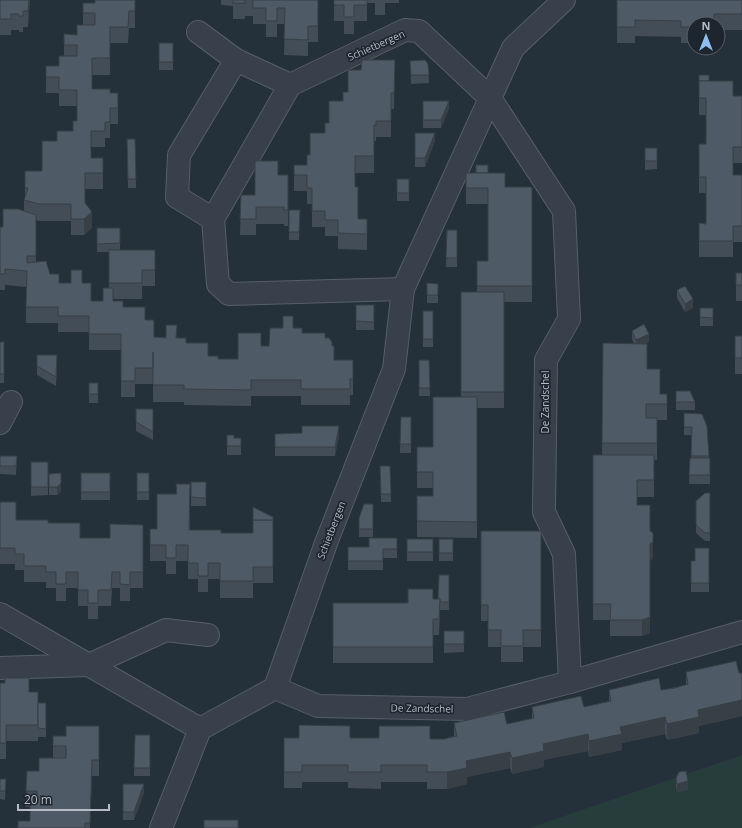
<svg xmlns="http://www.w3.org/2000/svg" width="742" height="828" viewBox="0 0 742 828" font-family="'Open Sans',sans-serif">
	<rect width="100%" height="100%" fill="#24303a"/>
	<polygon fill="#273d3c" points="742,755 742,828 529,828"/>
	<g fill="none" stroke-linecap="round" stroke-linejoin="round">
		<g stroke="#565f68" stroke-width="24">
			<g id="minor">
				<polyline points="198,32 236,60 290,85 405,30 419,31 490,98 564,211 569,319 546,360 544,512 564,554 570,682"/>
				<polyline points="290,85 213,219 218,284 229,294 403,289"/>
				<polyline points="213,219 177,197 179,155 236,60"/>
				<polyline points="0,423 11,402"/>
				<polyline points="0,614 200,729"/>
				<polyline points="0,668 89,665 166,630 208,635"/>
				<polyline points="275,688 318,706 467,709 570,682 742,632"/>
				<polyline points="161,828 200,729 275,688 326,543 394,369 403,289 513,48 564,0"/>
			</g>
		</g>
		<use href="#minor" stroke="#38414b" stroke-width="22"/>
	</g>
	<g fill="#434d57">
		<polygon points="0,0 30,0 28,27 23,27 23,32 19,32 19,30 11,30 11,35 0,35"/>
		<polygon points="135,0 135,28 129,28 128,43 110,43 110,75 92,75 92,89 110,93 118,93 118,124 110,124 110,138 105,138 105,147 91,147 91,158 103,158 103,189 85,189 85,203 92,228 84,235 71,235 71,221 39,221 36,220 36,262 59,283 82,283 91,301 103,301 109,288 109,252 97,252 97,228 120,228 120,250 155,250 155,286 142,286 142,299 113,299 113,301 145,320 154,337 177,338 208,356 218,359 238,359 261,346 269,346 293,328 302,333 325,338 332,346 334,360 353,360 353,395 350,395 350,405 301,405 301,396 251,396 251,406 184,405 184,402 153,402 153,372 153,384 135,384 135,397 121,397 121,350 89,350 89,332 58,332 58,323 26,323 26,287 5,285 5,290 0,290 0,227 3,227 24,211 24,200 25,197 25,171 42,171 57,141 73,131 77,121 77,106 59,106 59,93 46,93 46,66 59,66 64,56 64,34 77,35 83,25 83,3 95,3"/>
		<polygon points="221,0 318,0 318,42 308,42 308,56 284,55 285,24 277,24 277,37 266,37 266,24 253,24 253,16 245,16 245,19 233,19 233,6 221,5"/>
		<polygon points="334,0 399,0 399,3 385,3 385,15 375,15 375,3 367,3 367,21 354,21 354,34 344,34 344,21 334,21"/>
		<polygon points="617,0 742,0 742,30 718,30 718,24 694,24 694,43 681,43 681,37 635,36 635,43 617,43"/>
		<rect x="159" y="43" width="14" height="27"/>
		<polygon points="395,60 394,109 391,109 391,137 376,137 376,141 374,141 374,173 355,173 355,187 358,219 367,219 367,250 338,249 338,236 325,236 325,227 312,227 312,204 307,204 307,191 294,191 294,165 307,165 310,155 325,133 329,123 361,70"/>
		<polygon points="410,61 428,64 429,83 411,84"/>
		<polygon points="699,75 733,96 742,96 742,163 733,163 733,175 742,175 742,242 733,242 733,257 699,257 699,223 706,224 706,193 699,193 699,144 706,144 706,115 699,115"/>
		<polygon points="423,101 449,109 441,128 423,128"/>
		<polygon points="415,133 435,141 425,167 415,167"/>
		<polygon points="127,139 135,139 136,188 128,188"/>
		<polygon points="645,148 657,148 657,169 645,170"/>
		<polygon points="466,173 488,173 505,187 532,187 532,302 504,302 504,408 477,408 477,538 417,537 417,496 433,496 433,488 417,488 417,447 433,447 461,397 461,292 477,292 477,261 488,261 488,204 466,204"/>
		<polygon points="278,175 288,175 288,226 284,226 284,224 256,224 256,235 240,235 241,195 255,195"/>
		<rect x="397" y="179" width="12" height="22"/>
		<polygon points="289,210 300,210 299,240 289,240"/>
		<polygon points="447,230 457,230 457,267 446,267"/>
		<rect x="736" y="273" width="6" height="28"/>
		<polygon points="427,283 438,284 438,303 427,303"/>
		<polygon points="677,290 693,308 685,312 677,298"/>
		<polygon points="356,305 374,314 374,330 356,330"/>
		<rect x="700" y="308" width="13" height="18"/>
		<rect x="423" y="311" width="10" height="36"/>
		<polygon points="632,331 649,342 645,344 647,369 660,394 667,394 667,420 657,420 657,460 654,460 654,497 637,497 637,505 650,531 653,558 650,561 650,633 642,636 610,636 610,620 593,620 593,455 602,455 603,343 634,344 632,339"/>
		<rect x="735" y="336" width="7" height="38"/>
		<rect x="0" y="342" width="4" height="41"/>
		<polygon points="37,355 57,364 56,386 37,375"/>
		<polygon points="419,360 429,360 430,396 419,396"/>
		<rect x="89" y="383" width="9" height="20"/>
		<polygon points="676,391 695,402 695,410 676,410"/>
		<polygon points="136,409 153,409 153,440 136,431"/>
		<polygon points="684,413 707,426 709,458 710,458 710,484 689,484 690,458 691,458 691,435 684,435"/>
		<polygon points="401,417 411,417 411,453 400,453"/>
		<polygon points="275,434 339,435 335,456 275,456"/>
		<polygon points="227,435 234,438 241,438 241,455 227,455"/>
		<polygon points="0,456 17,456 16,475 0,474"/>
		<polygon points="31,462 48,462 48,495 31,496"/>
		<polygon points="380,466 390,466 391,502 381,502"/>
		<rect x="81" y="473" width="29" height="27"/>
		<rect x="137" y="473" width="12" height="27"/>
		<polygon points="49,474 61,491 57,495 49,495"/>
		<rect x="191" y="482" width="15" height="24"/>
		<polygon points="176,484 190,501 190,530 221,533 253,533 273,517 273,583 253,583 253,598 220,598 220,579 208,579 208,592 198,592 198,579 188,579 188,561 176,561 176,574 166,574 166,561 150,561 150,529 157,529 176,494"/>
		<polygon points="710,493 710,541 705,541 696,533 696,501"/>
		<polygon points="0,502 16,520 48,523 80,538 110,538 143,525 143,588 130,588 130,601 120,601 120,588 112,588 111,606 98,606 98,619 88,619 88,606 78,606 78,588 66,588 66,601 56,601 56,588 46,588 46,582 24,582 24,570 15,570 15,564 0,564"/>
		<polygon points="373,504 373,537 359,537 359,518"/>
		<polygon points="481,531 541,531 541,647 523,647 523,662 501,662 501,647 488,647 488,621 481,621"/>
		<polygon points="397,538 397,558 383,558 383,570 348,570 348,547 369,547"/>
		<rect x="407" y="539" width="26" height="22"/>
		<rect x="439" y="539" width="14" height="22"/>
		<polygon points="709,548 709,592 691,592 691,561 695,561"/>
		<polygon points="449,575 449,610 440,610 439,635 433,635 433,663 333,663 333,603 408,603 433,599 438,599"/>
		<polygon points="444,631 464,631 464,652 444,653"/>
		<polygon points="686,672 739,673 742,673 742,716 699,726 699,733 667,740 665,734 622,743 622,750 589,757 588,751 544,760 544,767 512,774 510,768 467,777 467,784 447,789 427,789 427,782 381,782 381,789 348,788 348,782 302,782 302,788 284,788 284,738 444,739 454,736 454,723 507,724 532,719 532,707 584,707 609,702 609,690 661,690 686,685"/>
		<polygon points="0,683 29,692 38,703 46,703 46,737 38,737 38,708 38,741 6,741 6,759 0,759"/>
		<polygon points="99,726 99,776 92,776 90,828 18,828 30,821 30,807 26,807 27,771 39,771 53,758 53,736 66,736"/>
		<polygon points="135,735 150,735 150,776 134,776"/>
		<polygon points="676,778 688,790 677,792 676,786"/>
		<polygon points="0,779 6,779 5,800 0,799"/>
		<polygon points="123,784 144,793 134,820 123,820"/>
	</g>
	<g fill="#373f47">
		<polygon points="29,0 30,0 28,27 28,11"/>
		<polygon points="449,101 449,109 441,128 441,120"/>
		<polygon points="435,133 435,141 425,167 425,158"/>
		<polygon points="92,212 92,228 84,235 84,219"/>
		<polygon points="693,299 693,308 685,312 685,304"/>
		<polygon points="649,334 649,342 636,348 636,340"/>
		<polygon points="339,426 339,435 335,456 335,447"/>
		<polygon points="61,483 61,491 57,495 57,487"/>
		<polygon points="653,542 653,558 650,561 650,544"/>
		<polygon points="650,617 650,633 642,636 642,620"/>
		<polygon points="742,700 742,716 699,726 699,733 667,740 667,724 698,710"/>
		<polygon points="665,717 665,734 622,743 622,750 589,757 589,741 620,727"/>
		<polygon points="588,734 588,751 544,760 544,767 512,774 512,758 543,744"/>
		<polygon points="510,752 510,768 467,777 467,784 447,789 447,772 466,761"/>
		<polygon points="92,760 92,776 90,828 90,823"/>
		<polygon points="688,781 688,790 677,792 677,784"/>
		<polygon points="144,784 144,793 134,820 134,812"/>
	</g>
	<g fill="#4e5a65" stroke="#373f47">
		<polygon points="0,0 29,0 28,11 23,11 23,16 19,16 19,14 11,14 11,19 0,19"/>
		<polygon points="95,0 135,0 135,11 129,11 128,27 110,27 110,58 92,58 92,89 110,89 110,93 118,93 118,108 110,108 110,122 105,122 105,131 91,131 91,158 103,158 103,173 85,173 85,203 92,212 84,219 71,219 71,204 39,204 24,200 28,188 25,188 25,171 42,171 42,141 57,141 57,131 73,131 73,121 77,121 77,90 59,90 59,77 46,77 46,66 59,66 59,56 77,56 77,45 64,45 64,34 77,35 77,25 95,25 95,13 83,13 83,3 95,3"/>
		<rect x="233" y="0" width="12" height="3"/>
		<polygon points="253,0 318,0 318,26 308,26 308,40 284,39 285,8 277,8 277,21 266,21 266,8 253,8"/>
		<polygon points="334,0 367,0 367,5 354,5 354,17 344,17 344,5 334,5"/>
		<polygon points="617,0 742,0 742,14 714,14 714,21 698,21 698,24 694,24 694,27 681,27 681,21 635,20 635,27 617,27"/>
		<rect x="159" y="43" width="14" height="19"/>
		<polygon points="362,60 395,60 394,93 391,93 391,121 376,121 376,125 374,125 374,156 355,156 355,187 358,187 358,219 367,219 367,234 338,233 338,220 325,220 325,211 312,211 312,188 307,188 307,175 294,175 294,165 307,165 307,155 310,155 310,133 325,133 325,123 329,123 329,101 343,101 343,92 348,92 348,70 361,70"/>
		<polygon points="425,60 428,64 429,75 411,75 410,61"/>
		<rect x="699" y="75" width="10" height="6"/>
		<polygon points="699,81 733,81 733,96 742,96 742,147 733,147 733,175 742,175 742,226 733,226 733,241 699,241 699,223 706,224 706,177 699,177 699,144 706,144 706,98 699,98"/>
		<polygon points="423,101 449,101 441,120 423,120"/>
		<polygon points="415,133 435,133 425,158 415,158"/>
		<polygon points="127,139 135,139 136,179 128,179"/>
		<rect x="645" y="148" width="12" height="13"/>
		<polygon points="255,161 278,161 278,175 288,175 288,210 284,210 284,207 256,207 256,219 240,219 241,195 255,195"/>
		<rect x="476" y="165" width="12" height="8"/>
		<polygon points="466,173 505,173 505,187 532,187 532,286 477,286 477,261 488,261 488,188 466,188"/>
		<rect x="397" y="179" width="12" height="14"/>
		<polygon points="3,209 18,209 36,215 36,256 27,256 27,263 46,261 50,274 59,274 59,283 71,283 71,270 82,270 82,283 91,283 91,301 103,301 103,288 113,288 113,301 123,301 123,307 145,307 145,320 154,320 154,337 166,338 166,325 177,325 176,338 186,338 186,343 208,343 208,356 218,356 218,359 238,359 238,333 261,333 261,346 269,346 270,328 283,328 283,316 293,316 293,328 302,328 302,333 325,333 325,338 329,338 332,342 332,346 334,346 334,360 353,360 353,379 350,379 350,389 301,389 301,380 251,380 251,390 184,389 184,385 153,385 153,352 153,368 135,368 135,381 121,381 121,334 89,334 89,316 58,316 58,307 26,307 27,271 5,269 5,274 0,274 0,227 3,227"/>
		<polygon points="289,210 300,210 299,232 289,232"/>
		<polygon points="97,228 120,228 120,243 97,244"/>
		<polygon points="447,230 457,230 457,258 446,258"/>
		<polygon points="109,250 155,250 155,270 142,270 142,283 109,283"/>
		<rect x="736" y="273" width="6" height="12"/>
		<polygon points="427,283 438,284 438,295 427,295"/>
		<polygon points="685,286 693,299 685,304 677,290"/>
		<rect x="461" y="292" width="43" height="100"/>
		<polygon points="356,305 374,305 374,322 356,321"/>
		<polygon points="700,308 713,308 713,318 700,317"/>
		<rect x="423" y="311" width="10" height="28"/>
		<polygon points="644,324 649,334 636,340 632,331"/>
		<rect x="735" y="336" width="7" height="22"/>
		<rect x="0" y="342" width="4" height="32"/>
		<polygon points="603,343 647,344 647,369 660,369 660,394 667,394 667,404 646,404 646,418 657,418 657,443 602,443"/>
		<polygon points="37,355 57,355 56,377 37,366"/>
		<polygon points="419,360 429,360 430,388 419,388"/>
		<rect x="89" y="383" width="9" height="11"/>
		<polygon points="676,391 690,391 695,402 676,402"/>
		<polygon points="433,397 477,397 477,522 417,521 417,496 433,496 433,472 417,472 417,447 433,447"/>
		<polygon points="136,409 153,409 153,432 136,422"/>
		<polygon points="684,413 702,414 707,426 709,456 691,456 692,427 684,427"/>
		<polygon points="401,417 411,417 411,444 400,444"/>
		<polygon points="302,426 339,426 335,447 275,447 275,434 302,433"/>
		<polygon points="227,435 234,435 234,438 241,438 241,446 227,446"/>
		<polygon points="593,455 654,455 654,480 637,480 637,505 650,505 650,531 653,533 653,542 650,544 650,617 642,620 610,620 611,604 593,604"/>
		<polygon points="0,456 17,456 16,466 0,466"/>
		<polygon points="690,458 710,458 710,475 689,475"/>
		<rect x="31" y="462" width="17" height="25"/>
		<polygon points="380,466 390,466 391,494 381,494"/>
		<polygon points="61,473 61,483 57,487 49,487 49,474"/>
		<rect x="81" y="473" width="29" height="19"/>
		<rect x="137" y="473" width="12" height="19"/>
		<polygon points="191,482 206,482 206,498 191,497"/>
		<polygon points="176,484 190,484 189,530 221,530 221,533 253,533 253,520 273,520 273,567 253,567 253,581 220,581 220,563 208,563 208,576 198,576 198,563 188,563 188,545 176,545 176,558 166,558 166,545 150,545 150,529 157,529 157,494 177,494"/>
		<polygon points="705,493 710,493 710,533 705,533 696,525 696,501"/>
		<polygon points="0,502 16,502 16,520 48,520 48,523 80,523 80,538 110,538 110,524 143,525 143,572 130,572 130,585 120,584 120,572 112,572 111,590 98,590 98,603 88,603 88,590 78,590 78,572 66,572 66,584 56,584 56,572 46,572 46,566 24,566 24,554 15,554 15,548 0,548"/>
		<polygon points="364,504 373,504 373,529 359,529 359,518"/>
		<polygon points="253,507 273,517 273,520 253,520"/>
		<polygon points="481,531 541,531 541,630 523,630 523,646 501,646 501,630 488,630 488,605 481,605"/>
		<polygon points="369,538 397,538 397,549 383,549 383,561 348,561 348,547 369,547"/>
		<rect x="407" y="539" width="26" height="13"/>
		<rect x="439" y="539" width="14" height="14"/>
		<polygon points="695,548 709,548 709,583 691,583 691,561 695,561"/>
		<polygon points="439,575 449,575 449,602 440,602 440,599 438,599"/>
		<polygon points="408,589 433,589 433,599 440,599 439,619 433,619 433,647 333,647 333,603 408,603"/>
		<rect x="444" y="631" width="20" height="13"/>
		<polygon points="736,661 739,673 742,673 742,700 698,710 699,717 667,724 665,717 620,727 622,734 589,741 588,734 543,744 544,751 512,758 510,752 466,761 467,768 447,772 427,772 427,765 381,765 381,772 348,772 348,765 302,765 302,772 284,772 284,738 299,738 299,725 350,726 350,738 379,738 379,726 430,726 430,739 444,739 457,736 454,723 504,712 507,724 534,718 532,707 581,696 584,707 611,701 609,690 659,678 661,690 675,688 688,684 686,672"/>
		<polygon points="5,678 29,678 29,692 38,692 38,725 6,725 6,743 0,743 0,683 5,683"/>
		<polygon points="38,703 46,703 46,729 38,728"/>
		<polygon points="66,726 99,726 99,760 92,760 90,823 85,823 85,828 18,828 18,821 30,821 30,803 37,803 37,791 26,791 27,771 39,771 39,758 66,758 66,746 53,746 53,736 66,736"/>
		<polygon points="135,735 150,735 150,768 134,768"/>
		<polygon points="686,771 688,781 677,784 676,778 679,772"/>
		<polygon points="0,779 6,779 5,791 0,791"/>
		<polygon points="123,784 144,784 134,812 123,812"/>
		<rect x="204" y="820" width="34" height="8"/>
	</g>
	<g text-anchor="middle" dominant-baseline="central" stroke-width="3.5" stroke-linejoin="round" paint-order="stroke">
		<g font-size="10" fill="#b4bcc6" stroke="#1d262f">
			<text transform="translate(376 45) rotate(-24)">Schietbergen</text>
			<text transform="translate(545 402) rotate(-90)">De Zandschel</text>
			<text transform="translate(331 530) rotate(-69)">Schietbergen</text>
			<text transform="translate(422 708) rotate(1)">De Zandschel</text>
		</g>
	</g>
	<g transform="translate(706 36)"><circle r="19" fill="#1d262f" stroke="#59626b"/>
	<path d="M0-3L7 15L0 10L-7 15Z" fill="#8fbdf0"/>
	<text y="-6" font-size="11" font-weight="bold" text-anchor="middle" fill="#b4bcc6">N</text>
	</g>
	<path d="M18 804v6h91v-6" fill="none" stroke="#b4bcc6" stroke-width="2"/>
	<text x="24" y="804" font-size="12" fill="#b4bcc6" stroke="#1d262f" stroke-width="3" paint-order="stroke">20 m</text>
</svg>
